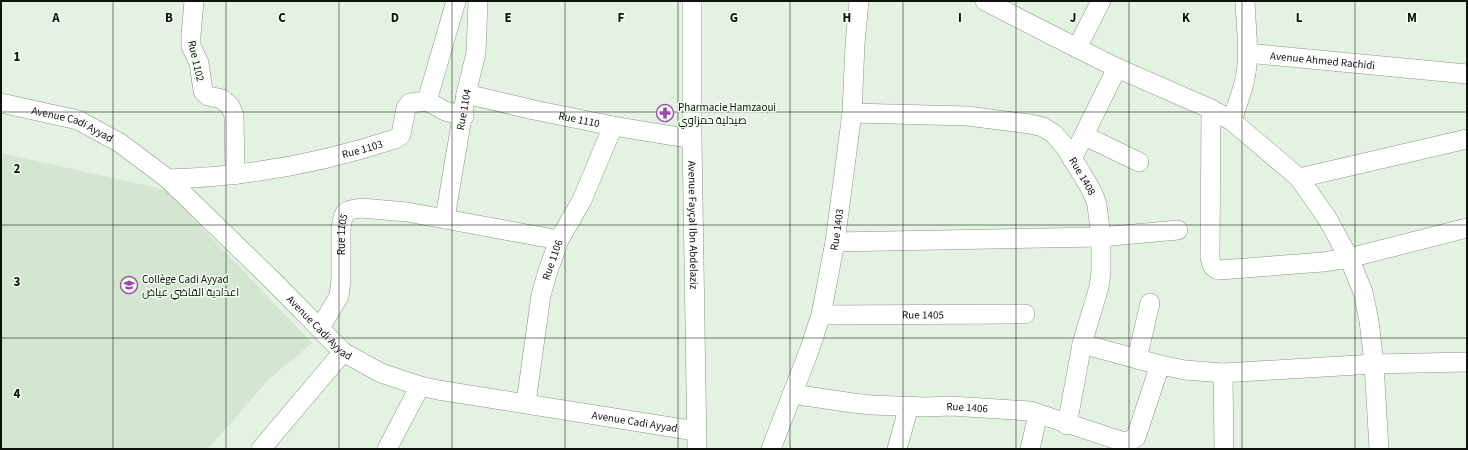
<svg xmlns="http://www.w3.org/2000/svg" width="1468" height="450" viewBox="0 0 1468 450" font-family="'Source Sans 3',Cairo,sans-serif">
	<rect width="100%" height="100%" fill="#e3f2e1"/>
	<polygon fill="#d2e6d0" points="1,153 166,190 312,343 269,379 208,449 2,449 1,443"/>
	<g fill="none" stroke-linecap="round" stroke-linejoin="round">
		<g stroke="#889686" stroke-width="20">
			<g id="minor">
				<polyline points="194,1 191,35 191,46 199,63 203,91 208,96 222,99 230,106 234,115 235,175"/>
				<path id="s1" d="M692,1V139L697,449"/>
				<polyline points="985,1 1077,48 1117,68 1211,109 1232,121 1299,178 1327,218 1349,258 1363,292 1369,321 1374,364 1379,449"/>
				<polyline points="1077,48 1101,1"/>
				<path id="s2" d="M1247,53L1467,74"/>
				<path id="s3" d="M466,94L534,110L613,126L692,139"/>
				<polyline points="427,101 445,111 464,116"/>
				<path id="s4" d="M1,103L78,120L120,143L168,179L273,281L343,352L381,373L420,386L438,390L696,431"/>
				<path d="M1211,109L1210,257C1211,264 1212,268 1219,270L1323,262L1349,258L1467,228"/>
				<path id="s5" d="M852,113L967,116L1030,124L1043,127L1054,134L1066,148L1089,186L1094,196L1097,205L1101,237V272L1099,287L1082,344L1067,425"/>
				<path d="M1232,121C1236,107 1242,93 1245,79C1250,54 1246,27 1245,1"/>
				<polyline points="1085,136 1139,162"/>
				<polyline points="1072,159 1117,68"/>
				<polyline points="1299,178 1467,139"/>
				<path id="s6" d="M168,179C245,177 322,163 395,139L401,135L406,108L410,103L427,101L456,1"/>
				<path id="s7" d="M445,218L466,94L476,53L478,1"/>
				<polyline points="835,242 1101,237 1178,230"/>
				<path id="s8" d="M821,315L1025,314"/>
				<path id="s9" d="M320,328L339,296L341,280V228L343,217L345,213L350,210L361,208L407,212L559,240"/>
				<polyline points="1082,344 1160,365 1185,370 1223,373 1374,364 1467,362"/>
				<polyline points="1137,359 1150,303"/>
				<polyline points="1223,373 1224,449"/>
				<path id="s10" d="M792,394L853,403L871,405L926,407L951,406L1030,411L1124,442L1130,441L1136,437L1160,365"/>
				<path id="s11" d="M526,403L541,295L548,271L559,240L582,200L613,126"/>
				<polyline points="261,449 343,352"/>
				<polyline points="387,449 420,386"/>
				<path id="s12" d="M771,449L809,351L821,315L835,242L852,113L855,44L859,1"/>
				<polyline points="897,449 909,406"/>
				<polyline points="1030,449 1038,414"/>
			</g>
		</g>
		<use href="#minor" stroke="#fff" stroke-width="19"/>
	</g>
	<path fill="none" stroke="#0d120d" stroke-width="1" stroke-opacity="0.55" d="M113,1V449M226,1V449M339,1V449M452,1V449M565,1V449M678,1V449M790,1V449M903,1V449M1016,1V449M1129,1V449M1242,1V449M1355,1V449M1,112H1467M1,225H1467M1,338H1467"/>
	<defs>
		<g id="pharmacy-ring" transform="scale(0.9)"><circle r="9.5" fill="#f3fff1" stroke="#a145b0" stroke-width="1.5"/><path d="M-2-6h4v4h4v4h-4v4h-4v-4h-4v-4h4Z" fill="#a145b0"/></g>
		<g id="school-ring" transform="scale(0.9)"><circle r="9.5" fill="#f3fff1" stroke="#a145b0" stroke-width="1.5"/><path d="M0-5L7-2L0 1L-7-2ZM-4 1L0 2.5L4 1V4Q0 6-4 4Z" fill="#a145b0"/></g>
	</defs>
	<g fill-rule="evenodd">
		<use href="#pharmacy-ring" x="665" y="113"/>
		<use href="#school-ring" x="129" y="285"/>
	</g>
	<g text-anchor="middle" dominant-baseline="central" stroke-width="3" stroke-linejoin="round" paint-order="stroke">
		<g font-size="11" fill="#0d120d" stroke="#f3fff1">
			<text transform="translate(196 61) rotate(77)">Rue 1102</text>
			<text stroke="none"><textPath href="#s2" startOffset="76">Avenue Ahmed Rachidi</textPath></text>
			<text stroke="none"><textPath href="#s7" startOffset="110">Rue 1104</textPath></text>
			<text stroke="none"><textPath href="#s3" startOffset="116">Rue 1110</textPath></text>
			<text stroke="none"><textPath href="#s4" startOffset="75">Avenue Cadi Ayyad</textPath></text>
			<text stroke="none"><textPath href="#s6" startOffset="197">Rue 1103</textPath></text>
			<text stroke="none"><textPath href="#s5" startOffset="256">Rue 1408</textPath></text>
			<text stroke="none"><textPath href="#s1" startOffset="224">Avenue Fayçal Ibn Abdelaziz</textPath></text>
			<text stroke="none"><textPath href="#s12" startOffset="230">Rue 1403</textPath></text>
			<text stroke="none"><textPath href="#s9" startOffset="99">Rue 1105</textPath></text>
			<text stroke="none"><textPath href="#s11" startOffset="146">Rue 1106</textPath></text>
			<text stroke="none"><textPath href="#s8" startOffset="102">Rue 1405</textPath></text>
			<text stroke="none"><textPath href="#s4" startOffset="399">Avenue Cadi Ayyad</textPath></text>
			<text stroke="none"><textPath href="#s10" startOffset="176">Rue 1406</textPath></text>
			<text stroke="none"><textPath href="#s4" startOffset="735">Avenue Cadi Ayyad</textPath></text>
		</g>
		<g font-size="11" fill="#0d120d" stroke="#f3fff1" text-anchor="start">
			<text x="678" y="107">Pharmacie Hamzaoui<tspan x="678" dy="13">صيدلية حمزاوي</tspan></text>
			<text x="142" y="279">Collège Cadi Ayyad<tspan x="142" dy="13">اعدادية القاضي عياض</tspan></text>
		</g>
	</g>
	<g font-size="13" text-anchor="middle" font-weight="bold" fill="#0d120d" stroke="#f3fff1" stroke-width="3" stroke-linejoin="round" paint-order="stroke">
		<text x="56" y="22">A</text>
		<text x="169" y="22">B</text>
		<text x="282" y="22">C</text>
		<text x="395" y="22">D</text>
		<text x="508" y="22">E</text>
		<text x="621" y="22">F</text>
		<text x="734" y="22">G</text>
		<text x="847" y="22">H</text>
		<text x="960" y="22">I</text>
		<text x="1073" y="22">J</text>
		<text x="1186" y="22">K</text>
		<text x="1299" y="22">L</text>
		<text x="1412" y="22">M</text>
		<text x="17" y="61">1</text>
		<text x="17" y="173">2</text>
		<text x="17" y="286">3</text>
		<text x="17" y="398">4</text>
	</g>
	<rect width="1468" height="450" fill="none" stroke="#0d120d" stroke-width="4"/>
</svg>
